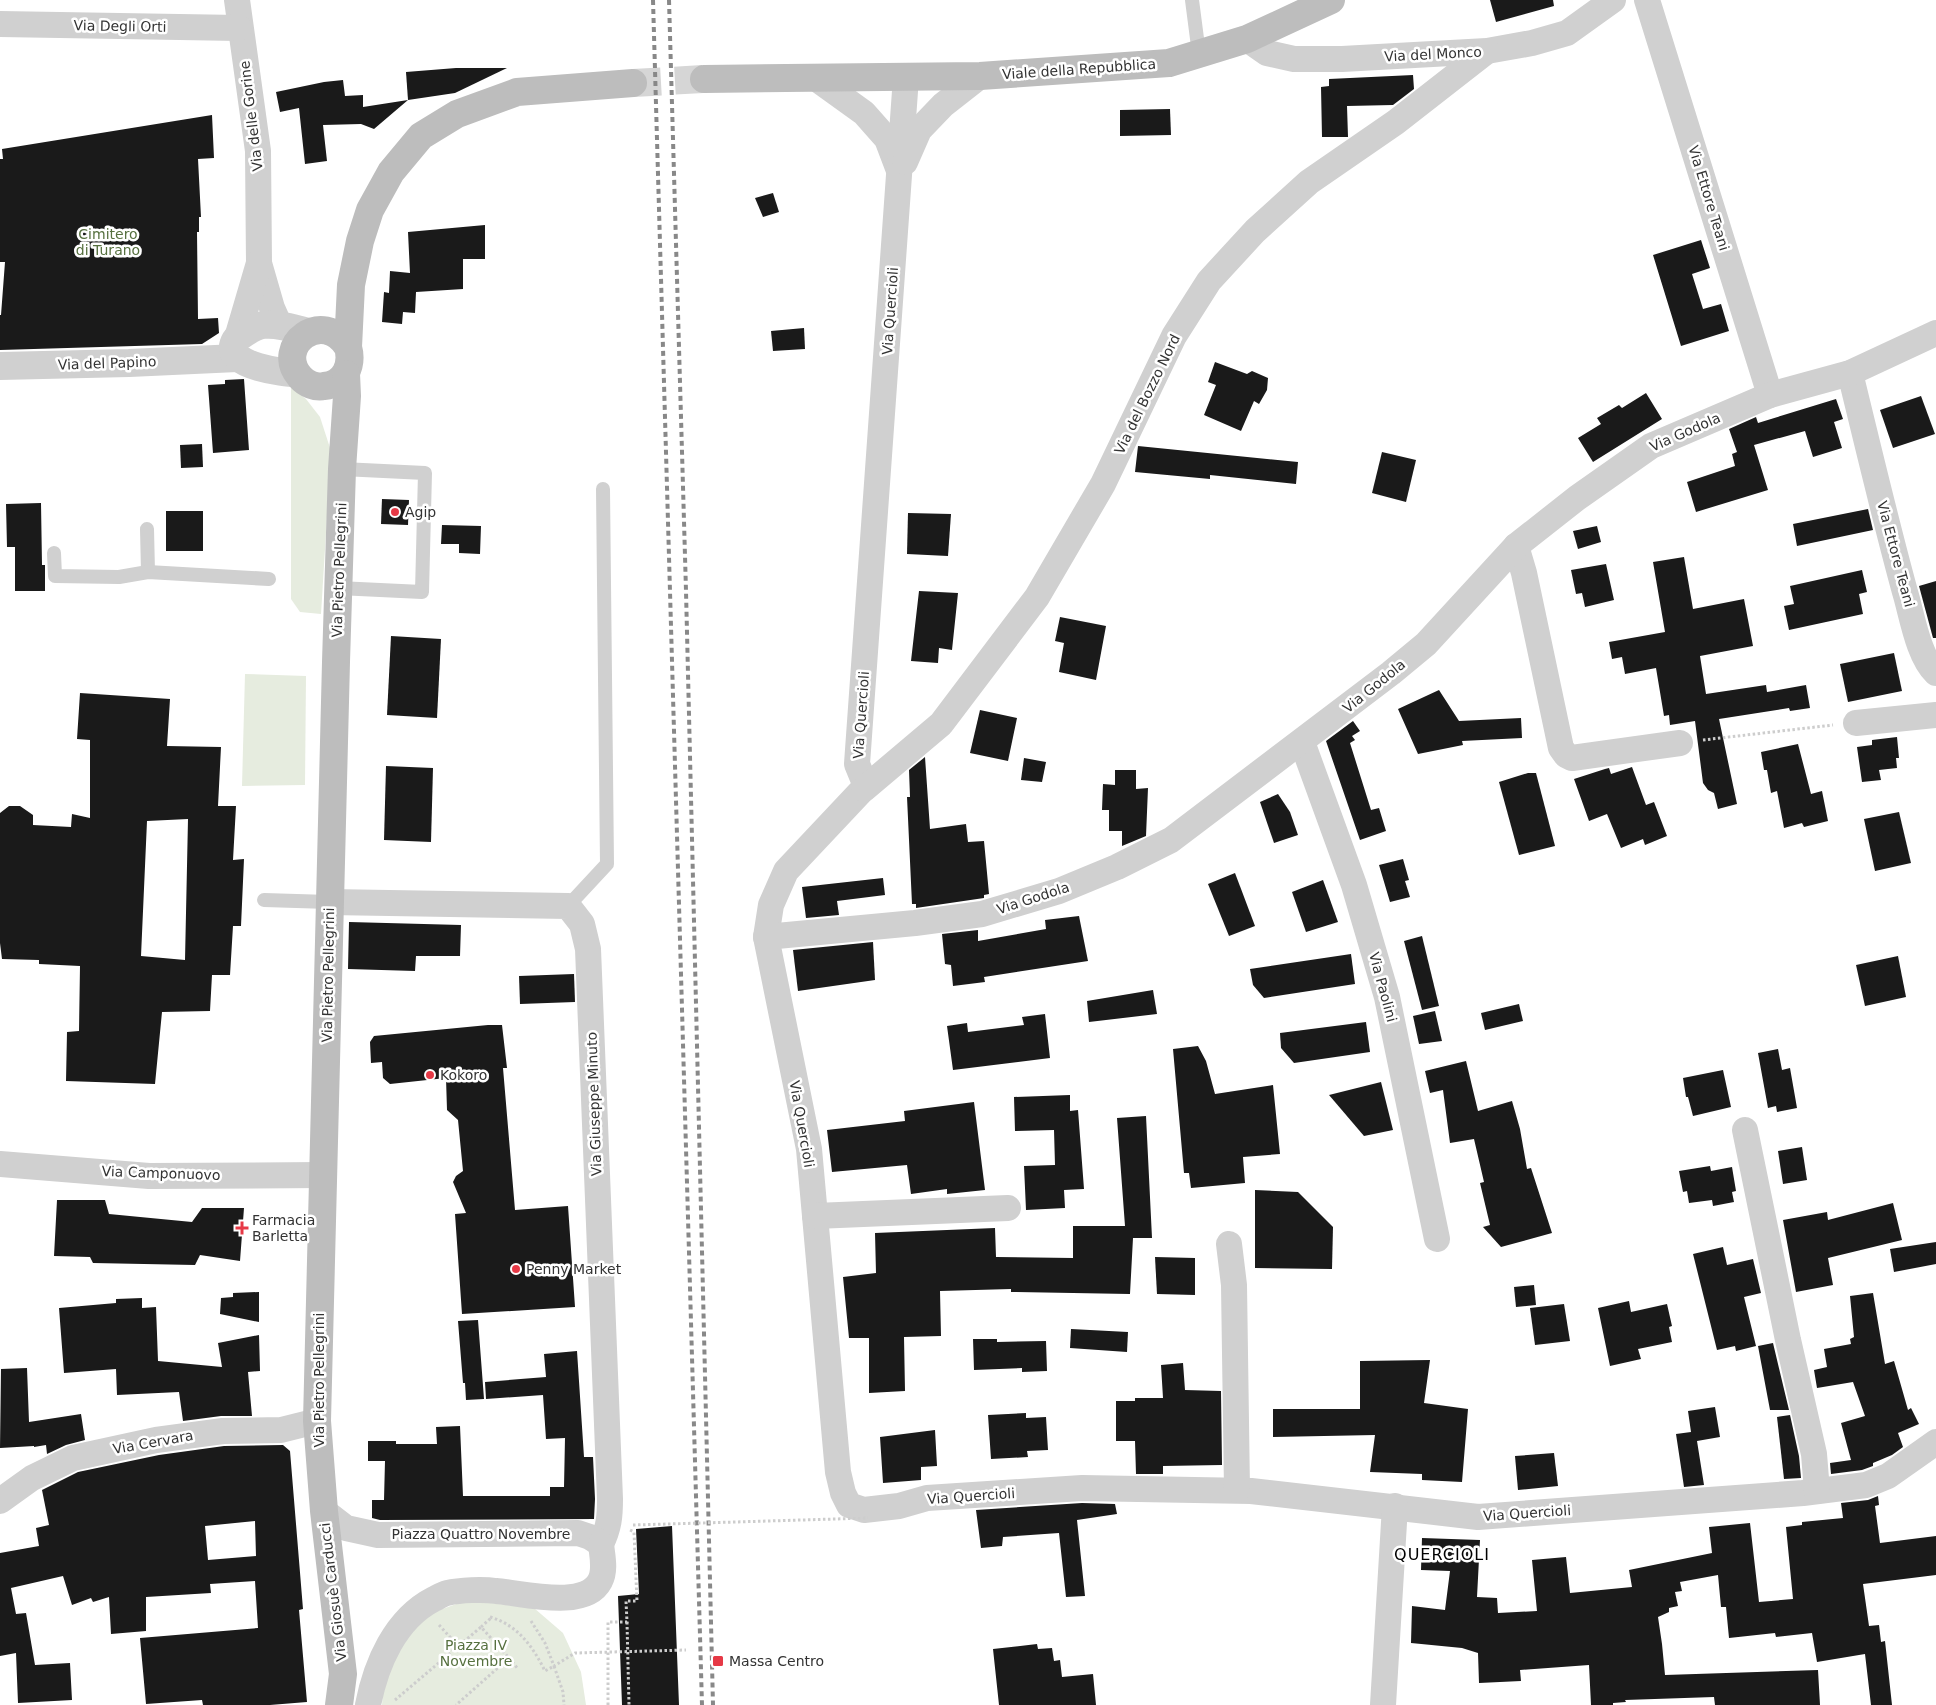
<svg xmlns="http://www.w3.org/2000/svg" width="1936" height="1705" viewBox="0 0 1936 1705" font-family="'DejaVu Sans',sans-serif">
	<rect width="100%" height="100%" fill="#fff"/>
	<g fill="#e6ecdf">
		<polygon points="291,387 306,399 320,417 331,451 321,614 300,612 291,599"/>
		<polygon points="245,674 306,676 305,785 242,786"/>
		<polygon points="470,1599 534,1608 563,1633 581,1672 586,1705 382,1705 384,1681 399,1643 426,1615"/>
	</g>
	<g fill="#1a1a1a" fill-rule="evenodd">
		<polygon points="1490,0 1553,0 1554,6 1496,22"/>
		<polygon points="456,68 507,68 455,93 408,100 406,72"/>
		<polygon points="1413,75 1414,89 1393,105 1347,106 1348,137 1322,137 1321,87 1329,86 1329,79"/>
		<polygon points="343,80 345,96 363,95 363,107 408,100 374,129 361,124 323,125 327,161 305,164 299,108 280,112 276,92 324,82"/>
		<polygon points="1170,109 1171,135 1120,136 1120,110"/>
		<polygon points="212,115 214,158 198,159 201,217 199,217 199,232 197,232 198,319 218,318 219,333 202,344 0,350 0,315 1,315 5,262 0,262 0,159 3,159 2,149"/>
		<polygon points="773,193 779,212 763,217 755,198"/>
		<polygon points="485,225 485,259 463,259 463,289 416,292 415,313 403,312 402,324 382,322 384,292 389,293 390,271 410,273 408,232"/>
		<polygon points="1701,240 1710,268 1692,274 1703,309 1721,304 1729,331 1681,346 1653,255"/>
		<polygon points="804,328 805,349 773,351 771,331"/>
		<polygon points="1215,362 1247,374 1252,371 1268,378 1267,390 1259,404 1254,401 1241,431 1204,415 1216,385 1208,382"/>
		<polygon points="244,379 249,450 213,453 208,385 225,384 225,380"/>
		<polygon points="1646,393 1662,419 1593,462 1578,438 1601,424 1597,418 1619,405 1622,408"/>
		<polygon points="1921,396 1935,434 1893,448 1880,410"/>
		<polygon points="1836,399 1843,419 1834,422 1842,448 1813,457 1805,431 1754,445 1768,490 1696,512 1687,482 1735,466 1732,454 1737,452 1729,429 1756,417 1758,423"/>
		<polygon points="202,444 203,467 181,468 180,445"/>
		<polygon points="1138,446 1298,462 1296,484 1210,475 1210,479 1135,472"/>
		<polygon points="1382,452 1416,460 1406,502 1372,493"/>
		<polygon points="382,499 409,500 408,525 381,524"/>
		<polygon points="41,503 42,565 45,565 45,591 15,591 15,547 7,547 6,504"/>
		<polygon points="1868,509 1873,530 1797,546 1793,524"/>
		<rect x="166" y="511" width="37" height="40"/>
		<polygon points="908,513 951,514 948,556 907,554"/>
		<polygon points="442,525 481,526 480,554 459,553 459,544 441,544"/>
		<polygon points="1597,526 1601,542 1578,549 1573,531"/>
		<polygon points="1684,557 1693,609 1744,599 1753,646 1700,656 1706,694 1766,685 1767,692 1806,685 1810,708 1790,711 1789,708 1719,719 1737,804 1718,809 1714,793 1708,790 1703,783 1695,721 1670,725 1669,715 1664,716 1656,668 1625,674 1622,657 1612,659 1609,642 1665,632 1653,562"/>
		<polygon points="1606,564 1614,600 1585,607 1582,593 1576,594 1571,570"/>
		<polygon points="1862,570 1867,592 1859,594 1863,614 1789,630 1784,606 1794,604 1790,586"/>
		<polygon points="1936,581 1936,638 1933,638 1919,586"/>
		<polygon points="919,591 958,593 952,650 939,648 938,663 911,661"/>
		<polygon points="1060,617 1106,626 1096,680 1059,672 1064,643 1055,641"/>
		<polygon points="391,636 441,639 437,718 387,715"/>
		<polygon points="1894,653 1902,691 1848,702 1840,664"/>
		<polygon points="1439,690 1459,721 1521,718 1522,738 1462,741 1463,745 1418,754 1398,709"/>
		<path d="M80,693L170,699L167,746L221,747L218,806H236L233,860L244,859L241,926H233L230,975H212L210,1011L162,1012L155,1084L66,1081L67,1032L79,1031L80,966L39,964V960L2,959L0,943V813L9,806H20L33,815V825L71,827L72,814L90,818V740L77,739ZM188,819L185,960L141,956L147,821Z"/>
		<polygon points="980,710 1017,718 1008,761 970,753"/>
		<polygon points="1353,721 1360,731 1352,736 1355,740 1350,743 1371,810 1379,808 1386,831 1360,840 1326,741"/>
		<polygon points="1897,737 1899,758 1896,758 1897,768 1879,770 1881,780 1862,782 1857,747 1872,745 1872,740"/>
		<polygon points="1798,744 1811,794 1822,791 1828,821 1804,827 1802,823 1784,828 1777,791 1771,793 1767,770 1764,770 1761,752"/>
		<polygon points="925,757 930,829 966,824 968,842 984,841 989,894 984,895 984,898 916,908 916,904 912,904 907,797 910,797 909,770"/>
		<polygon points="1024,758 1046,762 1042,782 1021,780"/>
		<polygon points="386,766 433,768 431,842 384,840"/>
		<polygon points="1632,767 1646,805 1654,802 1667,836 1645,845 1643,839 1621,848 1607,814 1589,821 1574,779 1605,769 1609,768 1611,774"/>
		<polygon points="1115,770 1136,770 1136,789 1148,788 1146,836 1122,846 1122,831 1109,831 1109,810 1102,810 1103,784 1115,785"/>
		<polygon points="1528,773 1536,773 1555,846 1519,855 1499,782"/>
		<polygon points="1278,794 1290,812 1298,835 1274,843 1260,802"/>
		<polygon points="1899,812 1911,863 1875,871 1864,819"/>
		<polygon points="1403,859 1409,880 1405,881 1410,897 1390,902 1379,865"/>
		<polygon points="1235,873 1255,926 1229,936 1208,884"/>
		<polygon points="883,878 885,895 837,901 839,915 806,918 802,887"/>
		<polygon points="1323,880 1338,922 1306,932 1292,892"/>
		<polygon points="1079,916 1088,961 984,977 985,982 953,986 951,965 945,964 942,934 978,930 978,941 1046,929 1045,920"/>
		<polygon points="349,922 461,925 460,956 416,956 415,971 348,969"/>
		<polygon points="1422,936 1439,1006 1422,1010 1404,941"/>
		<polygon points="873,942 875,980 798,991 793,950"/>
		<polygon points="1351,954 1355,984 1264,998 1253,985 1250,969"/>
		<polygon points="1898,956 1906,997 1865,1006 1856,965"/>
		<polygon points="574,974 575,1002 520,1004 519,976"/>
		<polygon points="1153,990 1157,1014 1089,1022 1087,1001"/>
		<polygon points="1519,1004 1523,1021 1485,1030 1481,1013"/>
		<polygon points="1435,1011 1442,1041 1419,1044 1413,1016"/>
		<polygon points="1045,1014 1050,1058 953,1070 947,1026 967,1023 968,1032 1024,1025 1022,1017"/>
		<polygon points="1366,1022 1370,1052 1294,1063 1281,1048 1280,1033"/>
		<polygon points="488,1025 502,1025 507,1068 503,1068 515,1210 568,1206 575,1307 462,1314 455,1214 466,1213 453,1182 456,1176 463,1171 458,1120 447,1110 446,1078 390,1084 383,1078 382,1062 371,1063 370,1042 374,1036"/>
		<polygon points="1198,1046 1206,1061 1215,1094 1273,1085 1280,1154 1243,1157 1245,1183 1191,1188 1189,1173 1184,1173 1173,1049"/>
		<polygon points="1778,1049 1782,1070 1790,1068 1797,1108 1777,1112 1776,1106 1768,1108 1758,1053"/>
		<polygon points="1466,1061 1478,1111 1512,1101 1520,1129 1527,1169 1531,1168 1552,1233 1501,1247 1483,1227 1490,1225 1480,1183 1484,1182 1474,1139 1450,1143 1443,1090 1430,1093 1425,1071"/>
		<polygon points="1723,1070 1731,1107 1693,1116 1688,1097 1686,1097 1683,1078"/>
		<polygon points="1381,1082 1393,1130 1364,1136 1329,1095"/>
		<polygon points="1070,1095 1070,1111 1078,1110 1084,1189 1064,1190 1065,1208 1026,1210 1024,1166 1055,1165 1054,1130 1015,1131 1014,1097"/>
		<polygon points="974,1102 985,1190 947,1194 947,1189 911,1194 907,1165 832,1172 827,1130 905,1121 904,1111"/>
		<polygon points="1146,1116 1152,1238 1133,1238 1130,1294 1011,1292 1011,1289 940,1291 941,1336 904,1337 905,1391 869,1393 869,1338 849,1338 843,1277 876,1273 875,1233 995,1228 996,1257 1073,1258 1073,1226 1125,1226 1117,1118"/>
		<polygon points="1802,1147 1807,1180 1783,1184 1778,1151"/>
		<polygon points="1710,1166 1711,1171 1732,1167 1736,1191 1732,1192 1734,1202 1713,1206 1712,1200 1689,1203 1687,1191 1683,1192 1679,1171"/>
		<polygon points="1255,1190 1298,1192 1333,1227 1332,1269 1255,1268"/>
		<polygon points="57,1200 105,1200 109,1214 192,1222 202,1208 244,1208 240,1261 200,1255 195,1265 93,1263 90,1257 54,1256"/>
		<polygon points="1893,1203 1902,1240 1828,1258 1833,1285 1796,1292 1783,1220 1827,1212 1828,1220"/>
		<polygon points="1936,1242 1936,1264 1894,1272 1890,1249"/>
		<polygon points="1723,1247 1727,1265 1753,1259 1761,1293 1744,1297 1756,1346 1736,1351 1735,1346 1717,1350 1693,1254"/>
		<polygon points="1155,1257 1195,1258 1195,1295 1157,1294"/>
		<polygon points="1534,1285 1536,1305 1516,1307 1514,1287"/>
		<polygon points="259,1292 259,1322 220,1314 221,1298 233,1297 233,1293"/>
		<polygon points="1873,1293 1885,1364 1894,1361 1908,1410 1911,1408 1919,1424 1898,1433 1903,1447 1892,1455 1873,1463 1873,1466 1862,1470 1831,1474 1830,1463 1851,1460 1841,1423 1865,1416 1853,1382 1817,1388 1814,1370 1827,1367 1824,1349 1851,1344 1850,1339 1854,1337 1850,1296"/>
		<polygon points="142,1298 142,1308 156,1307 158,1361 222,1367 218,1343 259,1335 260,1371 248,1372 252,1416 221,1416 183,1421 179,1392 117,1395 116,1369 64,1373 59,1308 116,1303 116,1299"/>
		<polygon points="1629,1301 1631,1312 1667,1304 1672,1326 1669,1327 1672,1342 1638,1349 1641,1359 1610,1366 1598,1308"/>
		<polygon points="1564,1304 1570,1341 1535,1345 1530,1308"/>
		<polygon points="478,1320 484,1399 466,1400 465,1383 463,1383 458,1321"/>
		<polygon points="1071,1329 1128,1332 1127,1352 1070,1348"/>
		<polygon points="973,1339 997,1339 997,1342 1046,1341 1047,1371 1022,1372 1022,1368 974,1370"/>
		<polygon points="1773,1343 1783,1385 1789,1410 1770,1410 1758,1346"/>
		<polygon points="577,1351 584,1457 593,1457 595,1499 594,1519 380,1520 372,1518 372,1500 384,1500 385,1461 368,1461 368,1441 396,1441 396,1444 437,1444 436,1427 460,1426 463,1496 550,1496 550,1487 564,1487 565,1438 546,1439 543,1395 486,1399 485,1382 546,1377 544,1354"/>
		<polygon points="1430,1360 1424,1403 1468,1409 1462,1482 1422,1480 1422,1474 1370,1472 1375,1435 1273,1437 1273,1409 1360,1409 1360,1361"/>
		<polygon points="1183,1363 1185,1390 1221,1391 1222,1465 1163,1466 1163,1474 1136,1474 1135,1441 1116,1441 1116,1401 1135,1401 1135,1398 1163,1398 1161,1365"/>
		<polygon points="27,1368 29,1422 81,1414 85,1440 66,1445 47,1454 46,1445 34,1447 34,1446 0,1448 1,1369"/>
		<polygon points="1715,1407 1720,1437 1697,1441 1704,1485 1684,1487 1676,1434 1691,1432 1688,1411"/>
		<polygon points="1026,1413 1026,1418 1046,1417 1048,1450 1027,1451 1028,1457 991,1459 988,1415"/>
		<polygon points="1790,1415 1799,1456 1801,1478 1784,1479 1777,1417"/>
		<polygon points="935,1430 937,1466 921,1467 921,1480 883,1483 880,1437"/>
		<path d="M283,1445L290,1451L303,1609L299,1610L307,1702L270,1705H203L202,1700L146,1704L140,1638L258,1628L255,1581L210,1584L211,1593L146,1597V1631L111,1634L109,1597L93,1602L91,1598L72,1605L63,1576L11,1588L16,1614L26,1613L35,1665L70,1663L72,1700L18,1703L16,1653L0,1656V1553L39,1546L36,1528L49,1525L42,1490L78,1472L159,1455L224,1446ZM255,1521L256,1556L208,1560L205,1526Z"/>
		<polygon points="1554,1453 1558,1486 1518,1490 1515,1456"/>
		<polygon points="1878,1496 1879,1505 1875,1506 1880,1543 1936,1536 1936,1575 1863,1584 1869,1626 1879,1625 1881,1642 1885,1641 1892,1705 1871,1705 1865,1654 1817,1662 1812,1633 1776,1637 1775,1633 1729,1638 1726,1607 1721,1607 1718,1575 1680,1582 1682,1591 1675,1592 1678,1606 1669,1608 1669,1612 1658,1617 1662,1644 1665,1675 1818,1670 1820,1705 1715,1705 1714,1697 1625,1700 1626,1702 1613,1703 1613,1705 1591,1705 1589,1665 1520,1670 1521,1681 1479,1683 1478,1653 1462,1648 1411,1643 1412,1606 1445,1610 1450,1571 1421,1570 1422,1538 1480,1540 1477,1597 1497,1598 1498,1613 1537,1611 1532,1560 1566,1557 1570,1593 1632,1587 1629,1570 1712,1553 1709,1527 1750,1523 1759,1602 1793,1599 1786,1527 1802,1525 1802,1522 1843,1518 1841,1503 1868,1500"/>
		<polygon points="1082,1503 1115,1504 1117,1514 1077,1520 1085,1596 1066,1597 1059,1533 1003,1537 1002,1546 981,1548 976,1510"/>
		<polygon points="672,1526 679,1705 622,1705 618,1596 639,1594 636,1529"/>
		<polygon points="1037,1644 1038,1649 1052,1648 1054,1661 1060,1660 1062,1677 1093,1674 1096,1705 999,1705 993,1649"/>
	</g>
	<g fill="none" stroke-linecap="round" stroke-linejoin="round">
		<polyline stroke="#d6d6d6" stroke-width="28" stroke-dasharray="28 14" stroke-linecap="butt" points="633,83 704,79"/>
		<g stroke="#cdcdcd" stroke-width="3" stroke-dasharray="2.5 2.5" stroke-linecap="butt">
			<polyline points="1703,740 1833,725"/>
			<polyline points="633,1525 668,1524"/>
			<path d="M490,1617C518,1625 533,1647 545,1671L554,1666L563,1692L564,1705"/>
			<polyline points="531,1621 545,1643 554,1666 575,1653 686,1650"/>
			<polyline points="627,1622 629,1705"/>
			<polyline points="439,1625 459,1647"/>
			<polyline points="481,1627 491,1618"/>
			<polyline points="509,1658 518,1669"/>
			<polyline points="395,1700 481,1627 509,1658 456,1705"/>
			<polyline points="608,1705 608,1622 627,1622 626,1601 637,1601 634,1532 630,1530"/>
		</g>
		<g stroke="#d0d0d0" stroke-width="14">
			<polyline points="1192,0 1199,54"/>
			<polyline points="147,529 148,572"/>
			<polyline points="54,553 55,576 119,577 148,572 269,579"/>
			<polyline points="338,588 422,592 425,473 342,469"/>
			<polyline points="264,900 329,902"/>
			<polyline points="568,906 607,864 603,489"/>
		</g>
		<g stroke="#d0d0d0" stroke-width="26">
			<polyline points="237,0 258,151 259,263 272,308 280,326"/>
			<polyline points="1647,0 1770,395"/>
			<polyline points="0,24 239,28"/>
			<polyline points="1247,39 1267,53 1294,59 1342,59 1487,51 1532,43 1567,33 1613,0"/>
			<polyline points="814,77 864,113 887,139 898,168"/>
			<polyline points="906,77 857,764 866,786 786,871 771,905 766,937 809,1149 838,1472 843,1493 849,1505 864,1510 899,1506 927,1498 1082,1488 1251,1491 1478,1517 1803,1493 1866,1485 1888,1476 1936,1442"/>
			<polyline points="905,162 919,130 943,105 980,76"/>
			<polyline points="237,338 259,263"/>
			<path d="M1850,373C1868,446 1885,519 1905,592C1912,615 1918,656 1936,673"/>
			<polyline points="1516,546 1524,573 1561,748 1566,755 1572,758 1680,743"/>
			<polyline points="1856,723 1936,715"/>
			<polyline points="1302,742 1354,885 1387,997 1437,1239"/>
			<polyline points="864,789 941,724 1037,597 1103,484 1174,336 1209,281 1255,231 1309,182 1396,122 1487,51"/>
			<path d="M329,902L568,906L582,924L588,949L610,1499C610,1516 609,1528 601,1544"/>
			<polyline points="766,937 915,923 982,914 1059,891 1117,867 1171,840 1391,673 1426,644 1516,546 1577,498 1651,446 1770,395 1850,373 1936,333"/>
			<polyline points="1745,1130 1788,1340 1814,1454 1817,1491"/>
			<polyline points="0,1164 149,1176 323,1175"/>
			<polyline points="815,1216 1008,1208"/>
			<polyline points="1229,1244 1234,1285 1237,1490"/>
			<polyline points="0,1501 32,1478 73,1458 156,1440 223,1431 281,1430 317,1421"/>
			<polyline points="324,1511 346,1528 378,1535 578,1533 590,1537 601,1544"/>
			<path d="M368,1705C376,1664 395,1619 434,1599C438,1597 443,1594 447,1593C460,1590 483,1589 496,1591C523,1593 585,1610 600,1581C606,1570 602,1555 601,1544"/>
			<polyline points="1383,1705 1395,1506"/>
		</g>
		<g stroke="#d0d0d0" stroke-width="28">
			<polyline points="0,366 129,363 237,358"/>
			<path d="M296,373C283,373 230,366 233,346C234,341 237,337 242,335C248,331 256,326 263,325C278,323 295,329 309,332"/>
		</g>
		<g stroke="#bdbdbd" stroke-width="28">
			<polyline points="704,79 980,76 1169,63 1247,39 1331,0"/>
			<path d="M348,347C323,307 273,346 300,377C306,384 316,388 324,386C345,384 353,365 348,347L351,285L360,241L370,210L391,172L421,136L457,114L517,92L633,83"/>
			<polyline points="339,1705 343,1674 324,1511 317,1421 336,662 342,469 347,396 346,374"/>
		</g>
		<g stroke="#888" stroke-width="4" stroke-dasharray="5 4" stroke-linecap="butt">
			<polyline points="653,0 702,1705"/>
			<polyline points="669,0 686,591 713,1705"/>
		</g>
		<polyline stroke="#cdcdcd" stroke-width="3" stroke-dasharray="2.5 2.5" stroke-linecap="butt" points="668,1524 868,1518"/>
	</g>
	<g fill="#e63946" stroke="#fff" stroke-width="2">
		<circle cx="395" cy="512" r="5"/>
		<circle cx="430" cy="1075" r="5"/>
		<path d="M239.5 1220.5h5v5h5v5h-5v5h-5v-5h-5v-5h5z"/>
		<circle cx="516" cy="1269" r="5"/>
		<rect x="712" y="1655" width="12" height="12" rx="2.5"/>
	</g>
	<g text-anchor="middle" dominant-baseline="central" stroke-width="5" stroke-linejoin="round" paint-order="stroke">
		<g font-size="14" fill="#333" stroke="#fff">
			<text transform="translate(120 26) rotate(1)">Via Degli Orti</text>
			<text transform="translate(1433 54) rotate(-3)">Via del Monco</text>
			<text transform="translate(1079 69) rotate(-4)">Viale della Repubblica</text>
			<text transform="translate(251 116) rotate(-97)">Via delle Gorine</text>
			<text transform="translate(1709 198) rotate(73)">Via Ettore Teani</text>
			<text transform="translate(890 311) rotate(-86)">Via Quercioli</text>
			<text transform="translate(107 363) rotate(-2)">Via del Papino</text>
			<text transform="translate(1147 394) rotate(-64)">Via del Bozzo Nord</text>
			<text transform="translate(1685 432) rotate(-24)">Via Godola</text>
			<text transform="translate(1896 554) rotate(75)">Via Ettore Teani</text>
			<text transform="translate(339 570) rotate(-88)">Via Pietro Pellegrini</text>
			<text transform="translate(1374 686) rotate(-39)">Via Godola</text>
			<text transform="translate(861 715) rotate(-86)">Via Quercioli</text>
			<text transform="translate(1033 898) rotate(-18)">Via Godola</text>
			<text transform="translate(328 975) rotate(-89)">Via Pietro Pellegrini</text>
			<text transform="translate(1383 987) rotate(75)">Via Paolini</text>
			<text transform="translate(594 1104) rotate(-92)">Via Giuseppe Minuto</text>
			<text transform="translate(802 1124) rotate(80)">Via Quercioli</text>
			<text transform="translate(161 1173) rotate(2)">Via Camponuovo</text>
			<text transform="translate(319 1380) rotate(-90)">Via Pietro Pellegrini</text>
			<text transform="translate(153 1442) rotate(-10)">Via Cervara</text>
			<text transform="translate(971 1496) rotate(-4)">Via Quercioli</text>
			<text transform="translate(1527 1513) rotate(-4)">Via Quercioli</text>
			<text x="481" y="1534">Piazza Quattro Novembre</text>
			<text transform="translate(333 1592) rotate(-97)">Via Giosuè Carducci</text>
		</g>
		<g font-size="14" fill="#56703f" stroke="#fff">
			<text x="108" y="234">Cimitero<tspan x="108" dy="16">di Turano</tspan></text>
			<text x="476" y="1645">Piazza IV<tspan x="476" dy="16">Novembre</tspan></text>
		</g>
		<g font-size="14" fill="#333" stroke="#fff" text-anchor="start">
			<text x="405" y="512">Agip</text>
			<text x="440" y="1075">Kokoro</text>
			<text x="252" y="1220">Farmacia<tspan x="252" dy="16">Barletta</tspan></text>
			<text x="526" y="1269">Penny Market</text>
			<text x="729" y="1661">Massa Centro</text>
		</g>
		<g font-size="16" letter-spacing="1" fill="#000" stroke="#fff">
			<text x="1442" y="1554">QUERCIOLI</text>
		</g>
	</g>
</svg>
